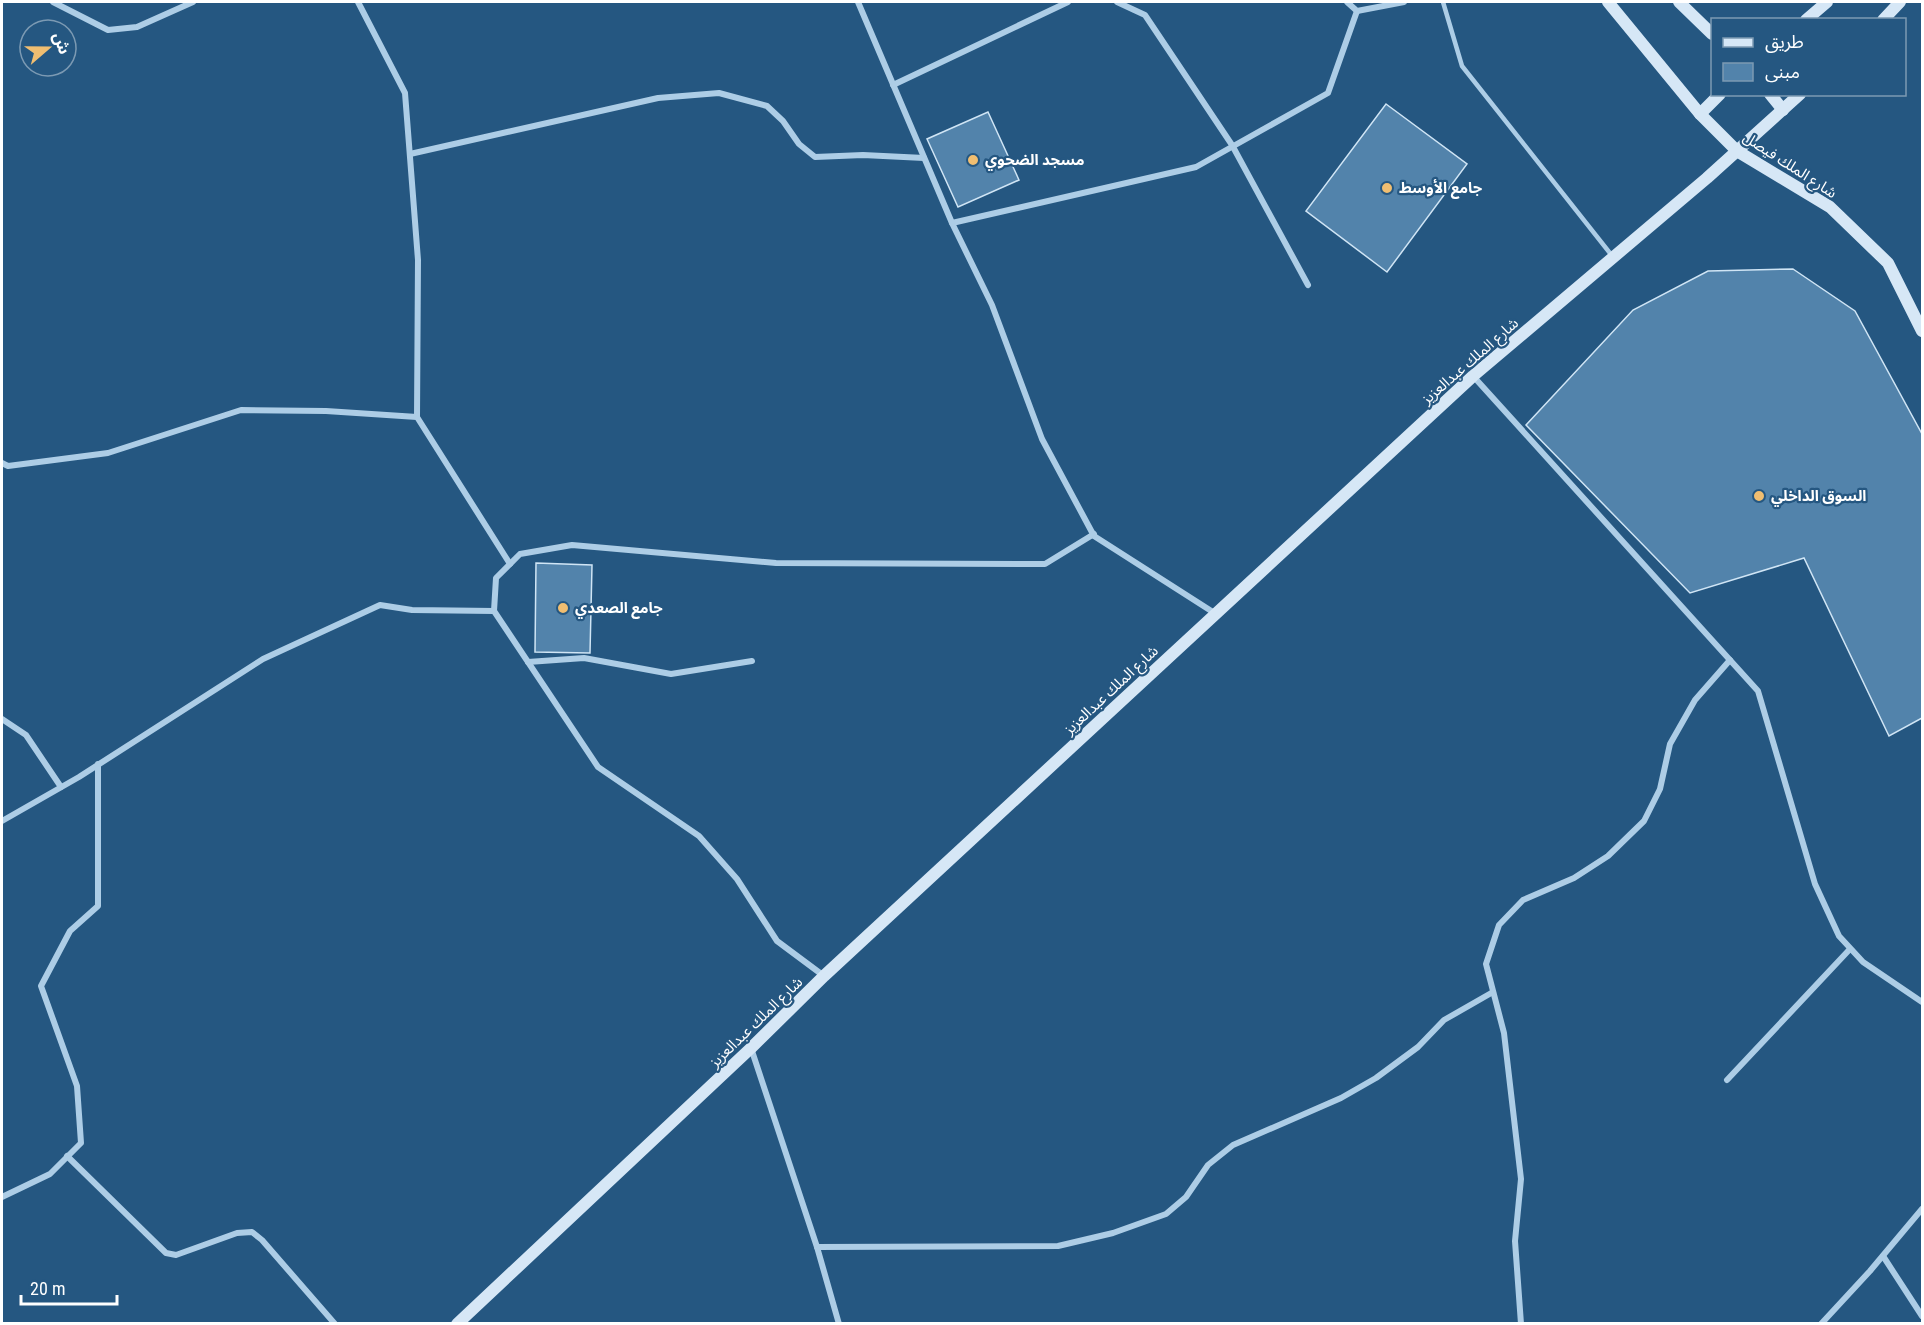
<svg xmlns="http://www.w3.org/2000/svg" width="1924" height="1325" viewBox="0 0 1924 1325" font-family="'Roboto Condensed','Noto Sans Arabic',sans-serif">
	<rect width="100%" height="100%" fill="#255781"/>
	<g fill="#5283ab" stroke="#d0e5f5" stroke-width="1.5">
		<polygon points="1386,104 1467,164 1387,272 1306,211"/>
		<polygon points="988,112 1019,180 958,207 927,139"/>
		<polygon points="1793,269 1855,311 1922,434 1922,718 1889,736 1804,558 1690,593 1526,425 1633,310 1708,271"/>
		<polygon points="536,563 592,565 590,653 535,652"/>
	</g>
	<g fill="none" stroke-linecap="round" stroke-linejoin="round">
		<polyline stroke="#adcde6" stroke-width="4.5" points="1443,2 1462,66 1613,257"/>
		<g stroke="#adcde6" stroke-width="6">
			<polyline points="53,2 108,30 137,27 193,2"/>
			<polyline points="358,2 405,93 418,260 417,417"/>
			<polyline points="858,2 952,223"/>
			<polyline points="1117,2 1145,15 1232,145 1308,285"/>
			<polyline points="1347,2 1357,11 1404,2"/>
			<polyline points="893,85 1068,2"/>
			<polyline points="410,154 658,98 719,93 767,106 783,121 799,144 815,157 863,155 924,158"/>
			<polyline points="1473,376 1758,691 1815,884 1839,936 1863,962 1922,1002"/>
			<polyline points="2,463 8,466 108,453 241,410 326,411 417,417 510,564"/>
			<polyline points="1216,614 1094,536 1042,439 992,305 952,223 1196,167 1328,93 1357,11"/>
			<polyline points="528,662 584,658 671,674 752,661"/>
			<polyline points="2,719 26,735 61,787"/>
			<polyline points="2,821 79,777 263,659 380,605 412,610 494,611"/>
			<polyline points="824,976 777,941 737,879 699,836 598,767 494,611 496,578 520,554 572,545 776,563 1045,564 1094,534"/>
			<polyline points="751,1048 817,1247 839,1324"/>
			<polyline points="1727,1080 1850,949"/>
			<polyline points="67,1156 166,1253 176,1255 237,1233 252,1232 262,1240 335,1324"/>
			<polyline points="2,1197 50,1174 81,1143 77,1086 41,986 70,931 98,906 98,764"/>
			<polyline points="817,1247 1058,1246 1113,1233 1166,1214 1186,1197 1208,1165 1233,1145 1341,1098 1376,1078 1418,1047 1444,1020 1493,992"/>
			<polyline points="1883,1256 1922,1316"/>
			<polyline points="1521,1324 1515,1241 1521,1179 1504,1033 1486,964 1499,925 1523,900 1574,878 1608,856 1644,821 1660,789 1670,744 1695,700 1730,660"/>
			<polyline points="1821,1324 1870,1271 1922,1209"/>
		</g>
		<g stroke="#d6e7f6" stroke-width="12">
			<polyline points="1608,2 1700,114 1737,151 1830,207 1888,263 1922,331"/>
			<polyline points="1679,2 1712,34"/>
			<polyline points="1806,20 1827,2"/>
			<polyline points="1883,20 1900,2"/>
			<polyline points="1770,94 1783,110"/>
			<polyline points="1700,114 1720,94"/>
			<polyline points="457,1324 751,1048 824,976 1473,376 1707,178 1800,94"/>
		</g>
	</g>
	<g fill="#f0be71" stroke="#255781" stroke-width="2">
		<circle cx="973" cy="160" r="6"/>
		<circle cx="1387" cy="188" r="6"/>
		<circle cx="1759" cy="496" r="6"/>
		<circle cx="563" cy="608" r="6"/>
	</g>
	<g text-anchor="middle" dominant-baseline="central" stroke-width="4.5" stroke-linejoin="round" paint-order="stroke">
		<g font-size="15" font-weight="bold" fill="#fff" stroke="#255781" text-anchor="start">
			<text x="985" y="160">مسجد الضحوي</text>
			<text x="1399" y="188">جامع الأوسط</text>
			<text x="1771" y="496">السوق الداخلي</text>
			<text x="575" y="608">جامع الصعدي</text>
		</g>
		<g font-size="15" fill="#fff" stroke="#255781">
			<text transform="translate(1790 165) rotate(33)">شارع الملك فيصل</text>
			<text transform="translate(1470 361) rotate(-41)">شارع الملك عبدالعزيز</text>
			<text transform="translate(1111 690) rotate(-43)">شارع الملك عبدالعزيز</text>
			<text transform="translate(756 1022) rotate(-44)">شارع الملك عبدالعزيز</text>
		</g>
	</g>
	<rect width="1924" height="1325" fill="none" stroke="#ffffff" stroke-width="6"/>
	<rect x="1711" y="18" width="195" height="78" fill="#255781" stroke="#7c9ab3" stroke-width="1.5"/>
	<rect x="1723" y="38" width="30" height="9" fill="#d6e7f6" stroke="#7c9ab3" stroke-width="1.5"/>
	<text x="1765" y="48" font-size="18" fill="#ffffff">طريق</text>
	<rect x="1723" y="63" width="30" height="18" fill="#5283ab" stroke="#7c9ab3" stroke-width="1.5"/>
	<text x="1765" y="78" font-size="18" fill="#ffffff">مبنى</text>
	<g transform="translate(48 48) rotate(70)"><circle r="28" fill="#255781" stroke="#7c9ab3" stroke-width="1.5"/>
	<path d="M0-4.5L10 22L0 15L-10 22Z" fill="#f0be71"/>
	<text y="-9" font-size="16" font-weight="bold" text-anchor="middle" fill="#ffffff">ش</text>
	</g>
	<path d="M21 1295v9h96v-9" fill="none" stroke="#ffffff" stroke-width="3"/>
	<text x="30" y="1295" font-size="18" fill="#ffffff" stroke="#255781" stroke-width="4.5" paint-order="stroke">20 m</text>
</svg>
